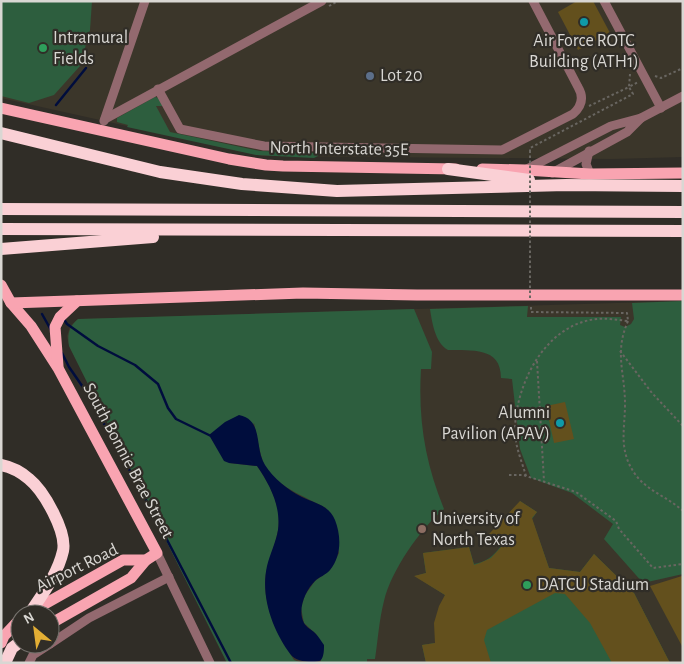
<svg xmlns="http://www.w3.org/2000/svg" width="684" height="664" viewBox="0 0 684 664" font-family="'Alegreya Sans',sans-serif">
	<rect width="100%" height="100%" fill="#302d27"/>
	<g fill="#3b362a">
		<polygon points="1,1 683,1 683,157 612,159 262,156 1,98"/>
		<polygon points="683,301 683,663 227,663 69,346 67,336 70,326 78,319"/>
	</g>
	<g fill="#2d5e3e">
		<polygon points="1,1 92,1 90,30 80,66 54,95 29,103 1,96"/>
		<polygon points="155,97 159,98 163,106 156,106 170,132 260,151 318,153 318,156 314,158 256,155 127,127 128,125 117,122 117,118"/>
		<path d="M683,301V574L643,583L604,539L613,524L572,493L531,478L520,449L512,379L501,378C501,346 471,351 448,350C435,343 432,322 430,309L528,306L527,317H621L620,325L625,327L631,324L634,319L632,303Z"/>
		<path d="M414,309L432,352L431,369H421C418,420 425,462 444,509C420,529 391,571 384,601C379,620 378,640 375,659H367V663H318L321,661L317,635L304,623L301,608L305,595L315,581L330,570L339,553L326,508C306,497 272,485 263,462C259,450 257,436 254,423L229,463L257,466C270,485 282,506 278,530C275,548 266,564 265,582C265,612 280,636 294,660L302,663H227L69,346C67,334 69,327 78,319Z"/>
		<path d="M520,501L537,512L532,519L549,568L580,572L594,554L634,593L670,663H426L422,645L435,643L445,595L415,576L426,573L423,553L469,547L474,564C504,559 510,525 520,501Z"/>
	</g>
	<path fill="#000d3d" d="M239,415C264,420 254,448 265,465C273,478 288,490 302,497C314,503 329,505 335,520C341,535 342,556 330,570C326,575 319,577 315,581C305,591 297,610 304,623C306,627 312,630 315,633C319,637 321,641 324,645C324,650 324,656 321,660C316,664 296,662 291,655C273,631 260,597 267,566C270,554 276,542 278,530C281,506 270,485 257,466L229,463L224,461L209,435L225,422Z"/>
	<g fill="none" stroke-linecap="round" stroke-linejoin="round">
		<g stroke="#000d3d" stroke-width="2.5">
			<polyline points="56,105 86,68"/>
			<polyline points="42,314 51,330"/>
			<polyline points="63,318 67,324 98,346 135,365 158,384 168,408 176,419 211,436"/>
			<polyline points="62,353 69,367 87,393 151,509 231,663"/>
		</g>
	</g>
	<g fill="#63501d">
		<polygon points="577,1 593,1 610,33 578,50 558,12"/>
		<polygon points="565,402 574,439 554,443 546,406"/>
		<polygon points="520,501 537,512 532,518 549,568 580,572 594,554 634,593 670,663 612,663 590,623 565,594 555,593 487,630 484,640 491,663 426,663 422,645 435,643 434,623 439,606 445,595 414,576 426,573 423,553 469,547 474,565 480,563 491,558 502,546 489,534"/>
		<polygon points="682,576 683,578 683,648 650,586"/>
	</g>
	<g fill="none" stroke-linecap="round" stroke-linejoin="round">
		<g stroke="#696661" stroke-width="2" stroke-dasharray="2.5 2.5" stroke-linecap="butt">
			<polyline points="329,6 338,1"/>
			<polyline points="655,76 661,78 683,68"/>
			<polyline points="589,106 629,87 630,74"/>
			<polyline points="530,152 530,148 633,94 629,87 638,82"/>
			<path d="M628,321C614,353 625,372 625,404C625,429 618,450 635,474C647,491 668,497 683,511"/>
			<polyline points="620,351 652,393 683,426"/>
			<polyline points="537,361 544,481"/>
			<polyline points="509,475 523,475 576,492 616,521 619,529 653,568 683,564"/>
			<path d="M526,476C522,462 515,446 515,431C515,385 545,324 597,319C607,318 618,320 628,321L627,313L531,312V306"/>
		</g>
		<g stroke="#93696f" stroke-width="9">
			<polyline points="604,1 661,108"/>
			<path d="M158,89L180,129L264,146L502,150L573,114C582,106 584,97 578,87L533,1"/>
			<polyline points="641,118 683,96"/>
			<polyline points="105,119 322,1"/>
			<polyline points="104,121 145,1"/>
			<polyline points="589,151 586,164 590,174"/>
			<polyline points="525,170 611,126 641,118 627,132 552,173"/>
			<polyline points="157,553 210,663"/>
			<polyline points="50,644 89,618 169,577"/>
			<polyline points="29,663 33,655 50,644"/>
		</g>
		<g stroke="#f9a4b1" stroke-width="11">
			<polyline points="1,108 229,159 266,165 283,166 456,169"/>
			<polyline points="482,169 525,170 590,174 683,173"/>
			<polyline points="1,285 11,303 31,326 58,368 157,553 146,560 123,560 27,614"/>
			<polyline points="11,303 303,293 417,295 683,295"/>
			<polyline points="58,366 55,327 60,317 77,301"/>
			<polyline points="50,624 131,578 146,560"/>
			<polyline points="1,643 4,636 20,619"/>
		</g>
		<g stroke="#fad0d5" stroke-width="12">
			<polyline points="1,133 160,172 242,184 337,191 566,185 683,186"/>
			<polyline points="448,169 529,180"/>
			<polyline points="1,209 683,212"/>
			<polyline points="1,229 683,231"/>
			<polyline points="1,249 153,237"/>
			<path d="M1,465C11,467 21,472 29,479C44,491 67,532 63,551C58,573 44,592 32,610"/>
			<polyline points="5,663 12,648 20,642"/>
		</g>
		<polyline stroke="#696661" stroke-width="2" stroke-dasharray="2.5 2.5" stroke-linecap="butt" points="530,298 530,152"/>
	</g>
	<g fill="#0f9aa8" stroke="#302d27" stroke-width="2">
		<circle cx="584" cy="22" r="5"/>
		<circle cx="560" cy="423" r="5"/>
	</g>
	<g fill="#2e9e5b" stroke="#302d27" stroke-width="2">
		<circle cx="43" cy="48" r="5"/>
		<circle cx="527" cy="585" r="5"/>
	</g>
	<circle fill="#5c6f8a" stroke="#302d27" stroke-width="2" cx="370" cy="76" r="5"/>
	<circle fill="#8d6e63" stroke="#302d27" stroke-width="2" cx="422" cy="529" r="5"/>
	<g text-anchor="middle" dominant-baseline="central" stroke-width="4.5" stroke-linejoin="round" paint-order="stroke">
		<g font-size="18" fill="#d9d7d3" stroke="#302d27" text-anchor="start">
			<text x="53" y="38">Intramural<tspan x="53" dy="21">Fields</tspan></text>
			<text x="584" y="41" text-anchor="middle">Air Force ROTC<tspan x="584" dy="21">Building (ATH1)</tspan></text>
			<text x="380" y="76">Lot 20</text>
			<text x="550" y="413" text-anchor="end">Alumni<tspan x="550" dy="21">Pavilion (APAV)</tspan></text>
			<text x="432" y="519">University of<tspan x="432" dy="21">North Texas</tspan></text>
			<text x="537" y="585">DATCU Stadium</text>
		</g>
		<g font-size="18" fill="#d9d7d3" stroke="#302d27">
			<text transform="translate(339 149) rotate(1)">North Interstate 35E</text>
			<text transform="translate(128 461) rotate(62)">South Bonnie Brae Street</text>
			<text transform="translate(77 568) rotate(-26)">Airport Road</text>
		</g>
	</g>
	<rect width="684" height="664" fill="none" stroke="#d9d7d3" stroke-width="5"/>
	<g transform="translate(35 629) rotate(331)"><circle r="24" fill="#302d27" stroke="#74716c"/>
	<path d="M0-4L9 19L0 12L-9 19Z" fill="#e3ae34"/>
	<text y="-8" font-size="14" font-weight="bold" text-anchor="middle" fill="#d9d7d3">N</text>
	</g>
</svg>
